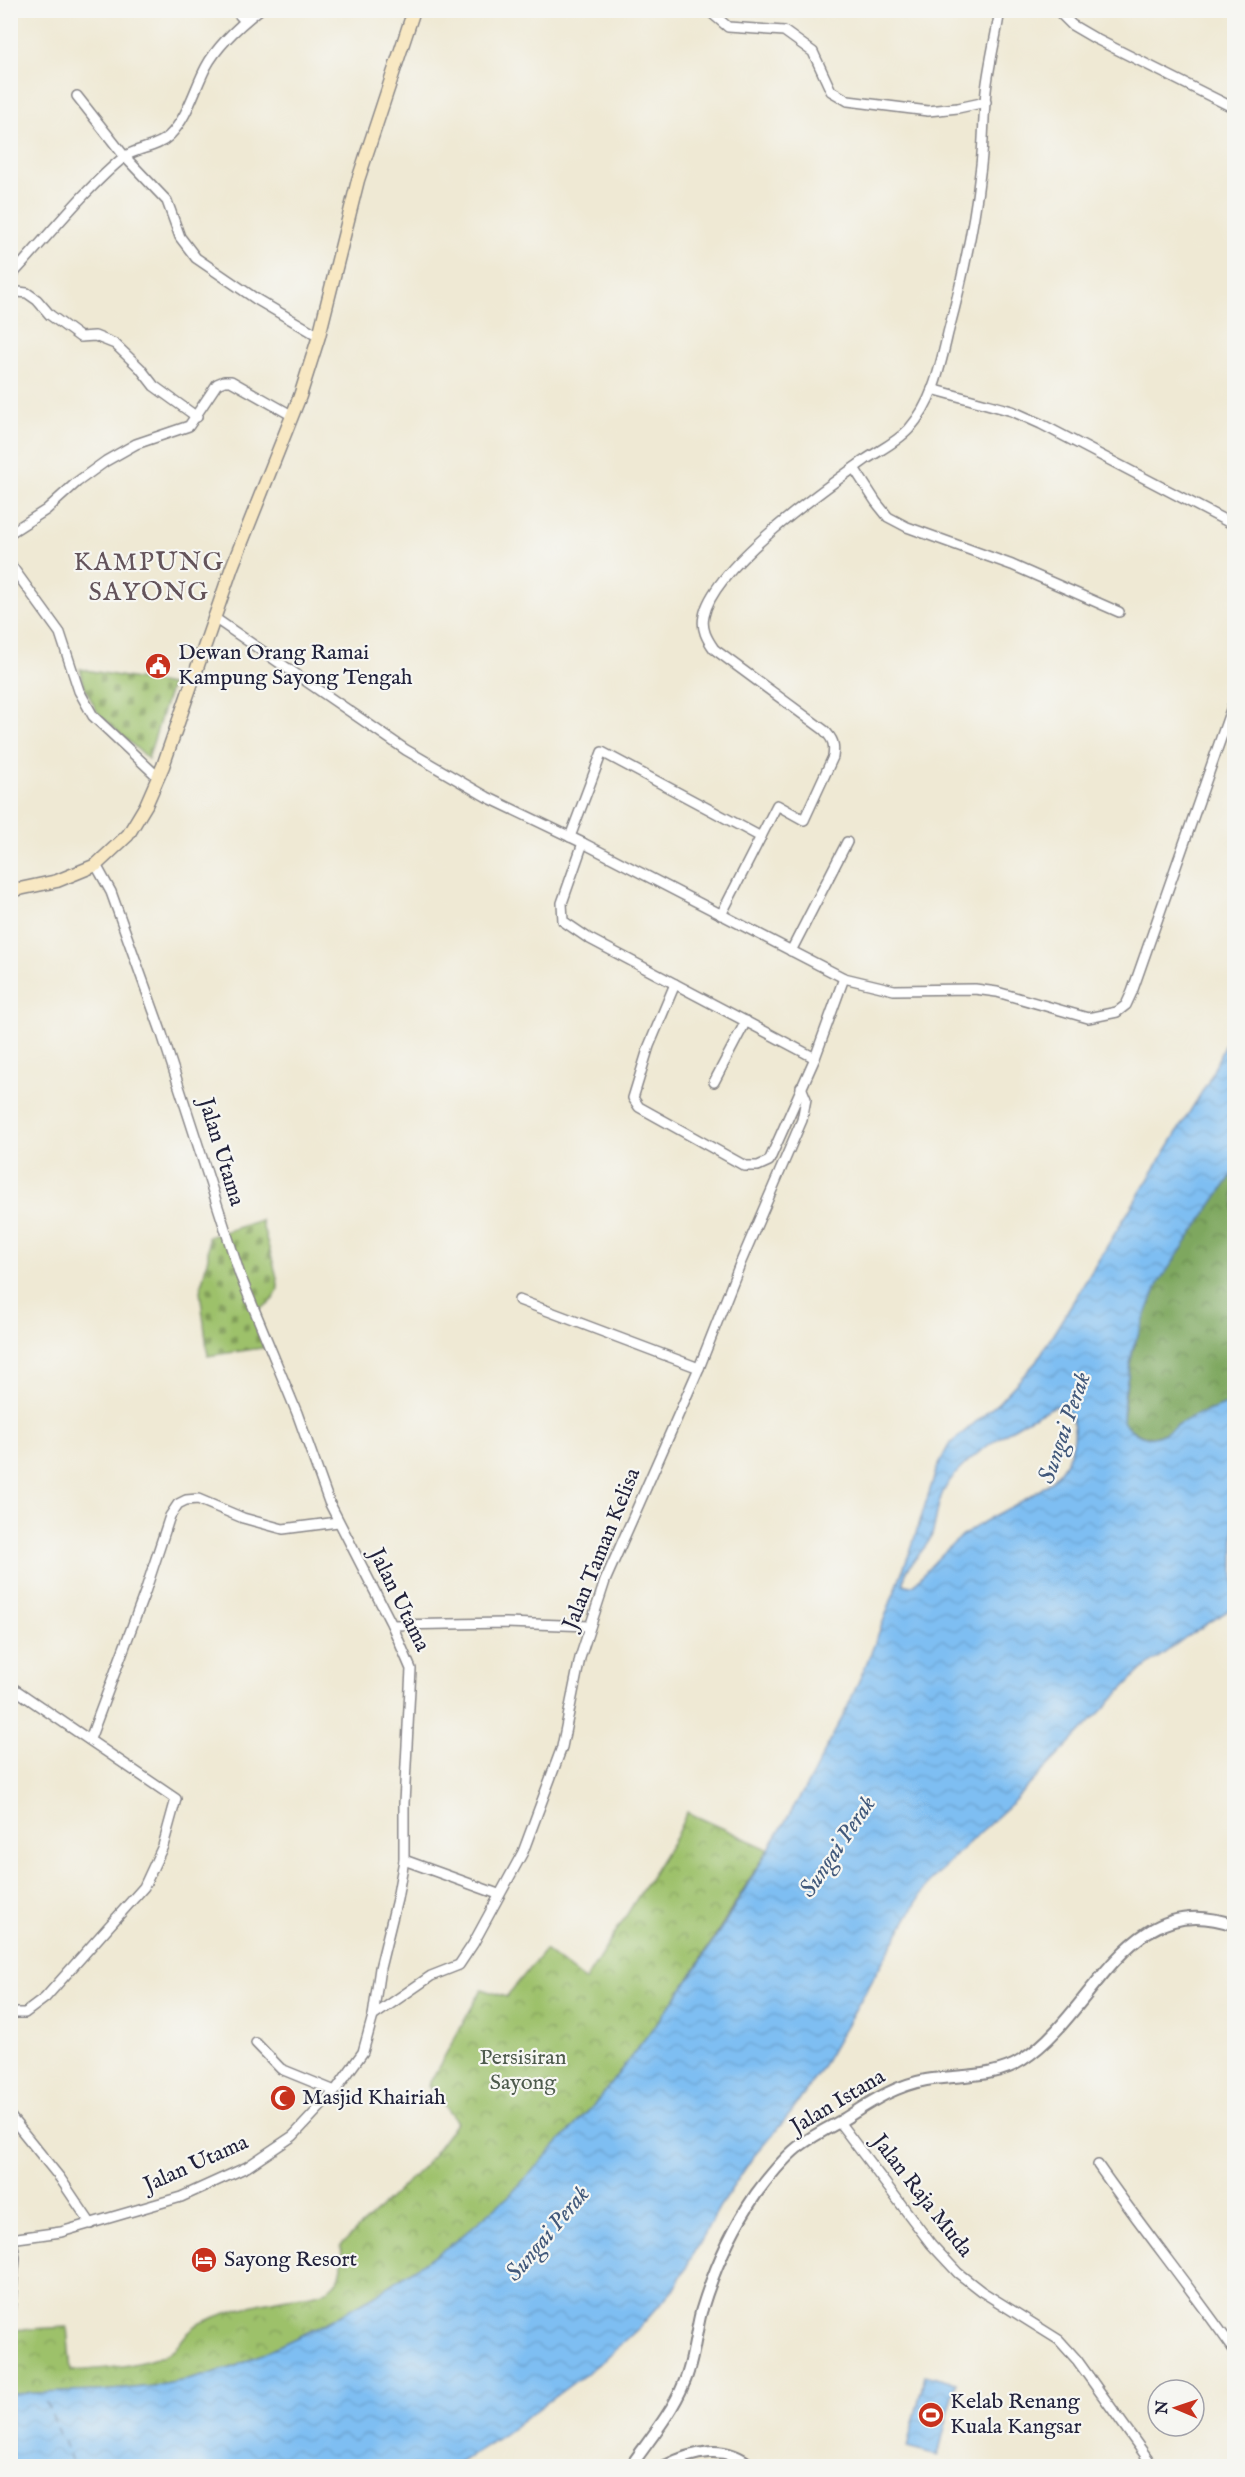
<svg xmlns="http://www.w3.org/2000/svg" width="1245" height="2477" viewBox="0 0 1245 2477" font-family="'IM FELL English',serif">
	<defs>
		<pattern id="forest-crowns" width="20" height="18" patternUnits="userSpaceOnUse" patternTransform="scale(1.5)"><rect width="20" height="18" fill="#7ea75f"/><path d="M2 6a3 3 0 1 1 6 0M12 15a3 3 0 1 1 6 0" fill="none" stroke="#678850"/></pattern>
		<pattern id="cemetery-stones" width="16" height="16" patternUnits="userSpaceOnUse" patternTransform="scale(1.5)"><rect width="16" height="16" fill="#9dc16b"/><path d="M2 7V4a2 2 0 0 1 4 0v3zM10 15v-3a2 2 0 0 1 4 0v3z" fill="#809c59"/></pattern>
		<pattern id="park-crowns" width="20" height="18" patternUnits="userSpaceOnUse" patternTransform="scale(1.5)"><rect width="20" height="18" fill="#9dc16b"/><path d="M2 6a3 3 0 1 1 6 0M12 15a3 3 0 1 1 6 0" fill="none" stroke="#809c59"/></pattern>
		<pattern id="water-waves" width="16" height="10" patternUnits="userSpaceOnUse" patternTransform="scale(1.5)"><rect width="16" height="10" fill="#7ebef2"/><path d="M0 5q4-4 8 0t8 0" fill="none" stroke="#6da3d0"/></pattern>
	</defs>
	<rect width="100%" height="100%" fill="#f6f6f2"/>
	<filter id="ink" filterUnits="userSpaceOnUse"><feTurbulence type="fractalNoise" baseFrequency=".0167" numOctaves="2"/><feDisplacementMap in="SourceGraphic" scale="12" xChannelSelector="R" yChannelSelector="G"/><feConvolveMatrix kernelMatrix="1 2 1 2 8 2 1 2 1" color-interpolation-filters="sRGB"/></filter>
	<filter id="wash" filterUnits="userSpaceOnUse"><feTurbulence type="fractalNoise" baseFrequency=".008" numOctaves="4" result="noise"/><feDisplacementMap in="SourceGraphic" scale="24" xChannelSelector="R" yChannelSelector="G"/><feGaussianBlur stdDeviation="1.35" result="paint"/><feColorMatrix in="noise" values="0 0 0 0 0 0 0 0 0 0 0 0 0 0 0 0 0 1.4 0 .05"/><feComposite in="paint" operator="in"/></filter>
	<g filter="url(#wash)">
		<rect width="100%" height="100%" fill="#efe9d4"/>
		<path fill="url(#forest-crowns)" stroke="#50644d" stroke-width="1.5" d="M1234,1172V1401C1222,1407 1207,1411 1194,1416C1165,1429 1153,1453 1123,1422C1125,1376 1136,1325 1158,1284C1180,1245 1209,1209 1234,1172Z"/>
		<g fill="url(#cemetery-stones)" stroke="#607253" stroke-width="1.5">
			<polygon points="80,669 171,685 148,759 98,713 85,688"/>
			<path d="M261,1220C264,1234 278,1273 278,1286C278,1298 267,1306 257,1310L269,1347L208,1356L200,1291L208,1257V1237Z"/>
		</g>
		<path fill="url(#park-crowns)" stroke="#607253" stroke-width="1.5" d="M687,1812L768,1849L684,1987L596,2103L509,2196L456,2241L374,2296L323,2325L234,2367L192,2379L154,2386L102,2391L11,2394V2330L67,2327L71,2371C102,2369 133,2367 162,2356C181,2350 183,2331 199,2324C224,2312 255,2304 282,2299C297,2296 319,2297 331,2287C344,2277 343,2259 341,2245L424,2166L457,2122L428,2086L482,1989L506,1997L545,1950L585,1981L675,1838Z"/>
		<g fill="url(#water-waves)" stroke="#507096" stroke-width="1.5" fill-rule="evenodd">
			<path d="M1234,1024V1172L1158,1284L1133,1348L1124,1397L1123,1422C1152,1454 1165,1429 1194,1416C1207,1411 1221,1407 1234,1401V1607L1186,1637L1139,1672L1008,1807L965,1846L926,1886L825,2062L791,2113L753,2157L720,2206L674,2289L640,2327L604,2360L503,2435L455,2466H11V2394L102,2391L154,2386L192,2379L234,2367L323,2325L374,2296L456,2241L509,2196L596,2103L684,1987L721,1929L810,1780L847,1708L871,1653L911,1549L937,1468L949,1445L999,1402L1036,1362L1208,1082ZM1055,1406L1066,1408C1073,1418 1076,1431 1073,1443C1062,1493 1009,1503 971,1530C949,1545 932,1563 915,1584L910,1586L904,1584C903,1566 924,1553 931,1537C937,1523 936,1506 943,1492C960,1458 1020,1422 1055,1406Z"/>
			<polygon points="925,2375 956,2383 938,2455 907,2447"/>
		</g>
		<g fill="none" stroke-linecap="round" stroke-linejoin="round">
			<polyline stroke="#42597b" stroke-width="1.5" stroke-dasharray="8 6" stroke-linecap="butt" points="46,2402 74,2466"/>
		</g>
	</g>
	<g filter="url(#ink)">
		<g fill="none" stroke-linecap="round" stroke-linejoin="round">
			<g stroke="#888688" stroke-width="12">
				<g id="minor">
					<polyline points="235,10 245,21"/>
					<polyline points="708,10 728,27 784,31 813,52 831,91 848,101 928,111 958,108 986,102"/>
					<polyline points="1057,10 1072,25 1096,39 1234,108"/>
					<polyline points="77,96 125,157 167,201 180,237 196,258 256,299 319,336"/>
					<path d="M10,277C46,239 84,190 124,157C138,147 157,148 169,136C188,117 194,90 206,67C217,46 240,25 259,10"/>
					<polyline points="10,291 27,293 37,300 50,315 80,337 95,336 115,344 140,368 154,386 197,417"/>
					<polyline points="932,389 1012,411 1041,424 1234,525"/>
					<polyline points="854,468 876,502 888,517 907,527 1012,565 1119,612"/>
					<polyline points="10,533 46,510 77,482 106,461 136,444 189,426 217,384 224,381 231,381 293,416"/>
					<polyline points="10,564 60,633 79,691 93,716 158,777"/>
					<polyline points="213,617 406,750 487,797 583,843 844,978 894,990 975,989 997,992 1088,1018 1117,1012 1126,1005 1132,992 1234,701"/>
					<polyline points="570,837 602,752 761,837"/>
					<polyline points="583,843 562,903 563,921 588,938 815,1058"/>
					<path d="M721,915L777,805L804,820L833,757C835,744 833,739 824,730L714,649C707,639 701,629 704,616C713,567 824,489 865,460C880,450 897,442 909,429C933,402 940,367 948,333C962,281 974,227 980,173C984,146 983,118 986,91C989,64 996,37 1000,10"/>
					<polyline points="791,951 847,842"/>
					<polyline points="675,984 649,1046 633,1098 639,1107 745,1166 758,1166 769,1161 815,1058 844,978"/>
					<polyline points="714,1082 746,1021"/>
					<polyline points="519,1300 699,1368"/>
					<polyline points="392,1625 506,1623 590,1626"/>
					<polyline points="10,1686 176,1799 163,1846 144,1887 45,1998 25,2013 10,2013"/>
					<polyline points="90,1739 145,1592 170,1516 178,1504 186,1500 198,1499 243,1518 283,1529 338,1522"/>
					<polyline points="404,1860 498,1894"/>
					<polyline points="373,2016 431,1976 459,1965 473,1944 523,1852 562,1747 580,1658 605,1581 699,1368 740,1264 802,1120 806,1099 801,1087"/>
					<polyline points="256,2043 281,2069 335,2091"/>
					<polyline points="10,2116 60,2178 91,2224"/>
					<polyline points="839,2122 931,2244 958,2273 981,2291 1059,2340 1077,2360 1153,2466"/>
					<path d="M1098,2165C1142,2228 1190,2287 1234,2350"/>
					<polyline points="10,2239 61,2232 181,2197 247,2167 293,2136 335,2091 363,2052 373,2016 380,1968 397,1899 404,1860 404,1803 411,1669 392,1625 329,1502 297,1413 240,1275 162,1034 111,892 96,865"/>
					<polyline points="10,2311 15,2258 12,2239"/>
					<polyline points="10,2320 10,2354"/>
				</g>
			</g>
			<g stroke="#888688" stroke-width="14">
				<g id="tertiary">
					<path d="M631,2466C649,2440 672,2413 684,2383C694,2361 695,2335 701,2312C713,2272 732,2229 756,2194C766,2180 785,2157 798,2147C812,2136 826,2129 841,2121C868,2104 893,2086 926,2080C957,2075 995,2078 1022,2060C1095,2014 1126,1886 1234,1925"/>
					<path d="M665,2466C693,2451 726,2444 751,2466"/>
				</g>
			</g>
			<g stroke="#888688" stroke-width="15">
				<polyline id="secondary" points="10,891 57,881 96,865 128,835 146,805 163,766 232,567 300,396 319,336 358,180 414,10"/>
			</g>
			<use href="#minor" stroke="#fff" stroke-width="9"/>
			<use href="#tertiary" stroke="#fff" stroke-width="10"/>
			<use href="#secondary" stroke="#f8e8c3" stroke-width="12"/>
		</g>
	</g>
	<defs>
		<g id="civic-disc" transform="scale(1.35)"><circle r="9.5" fill="#c8321e" stroke="#f6f6f2"/><path d="M-.6-6.5H3V-4.5H.6V-3L4-1V1h2V6H-6V1h2V-1L-.6-3ZM-1.2 2.5V6h2.4V2.5Z" fill="#fff"/></g>
		<g id="mosque-disc" transform="scale(1.35)"><circle r="9.5" fill="#c8321e" stroke="#f6f6f2"/><path d="M3.5-4.9A6 6 0 1 0 3.5 4.9A5 5 0 1 1 3.5-4.9Z" fill="#fff"/></g>
		<g id="hotel-disc" transform="scale(1.35)"><circle r="9.5" fill="#c8321e" stroke="#f6f6f2"/><path d="M-6-4.5h1.5V1H6V5H4.5V3h-9V5H-6ZM-4 0a1.8 1.8 0 1 1 3.6 0ZM.5 0V-2.5h3Q6-2.5 6 0Z" fill="#fff"/></g>
		<g id="stadium-disc" transform="scale(1.35)"><circle r="9.5" fill="#c8321e" stroke="#f6f6f2"/><path d="M0-5a6.5 5 0 1 0 0 10a6.5 5 0 1 0 0-10ZM-3.5-1.8h7v3.6h-7Z" fill="#fff"/></g>
	</defs>
	<g fill-rule="evenodd">
		<use href="#civic-disc" x="158" y="666"/>
		<use href="#mosque-disc" x="283" y="2098"/>
		<use href="#hotel-disc" x="204" y="2260"/>
		<use href="#stadium-disc" x="931" y="2415"/>
	</g>
	<g text-anchor="middle" dominant-baseline="central" stroke-width="4.5" stroke-linejoin="round" paint-order="stroke">
		<g font-size="22" fill="#22223b" stroke="#f6f6f2" text-anchor="start">
			<text x="178" y="653">Dewan Orang Ramai<tspan x="178" dy="25">Kampung Sayong Tengah</tspan></text>
			<text x="302" y="2098">Masjid Khairiah</text>
			<text x="224" y="2260">Sayong Resort</text>
			<text x="950" y="2402">Kelab Renang<tspan x="950" dy="25">Kuala Kangsar</tspan></text>
		</g>
		<g font-size="22" fill="#22223b" stroke="#f6f6f2">
			<text transform="translate(221 1152) rotate(73)">Jalan Utama</text>
			<text transform="translate(602 1549) rotate(-68)">Jalan Taman Kelisa</text>
			<text transform="translate(399 1600) rotate(64)">Jalan Utama</text>
			<text transform="translate(838 2102) rotate(-31)">Jalan Istana</text>
			<text transform="translate(196 2164) rotate(-24)">Jalan Utama</text>
			<text transform="translate(922 2196) rotate(52)">Jalan Raja Muda</text>
		</g>
		<g font-size="22" fill="#4d5a4c" stroke="#f6f6f2">
			<text x="523" y="2058">Persisiran<tspan x="523" dy="25">Sayong</tspan></text>
		</g>
		<g font-size="24" font-style="italic" fill="#42597b" stroke="#f6f6f2">
			<text transform="translate(1065 1428) rotate(-71)">Sungai Perak</text>
			<text transform="translate(838 1847) rotate(-56)">Sungai Perak</text>
			<text transform="translate(548 2234) rotate(-50)">Sungai Perak</text>
		</g>
		<g font-size="26" letter-spacing="1.5" fill="#63535a" stroke="#f6f6f2">
			<text x="149" y="562">KAMPUNG<tspan x="149" dy="30">SAYONG</tspan></text>
		</g>
	</g>
	<rect width="1245" height="2477" fill="none" stroke="#f6f6f2" stroke-width="36"/>
	<g transform="translate(1176 2408) rotate(272)"><circle r="28" fill="#f6f6f2" stroke="#a1a1a9" stroke-width="1.5"/>
	<path d="M0-4.5L10 22L0 15L-10 22Z" fill="#c8321e"/>
	<text y="-9" font-size="16" font-weight="bold" text-anchor="middle" fill="#22223b">N</text>
	</g>
</svg>
